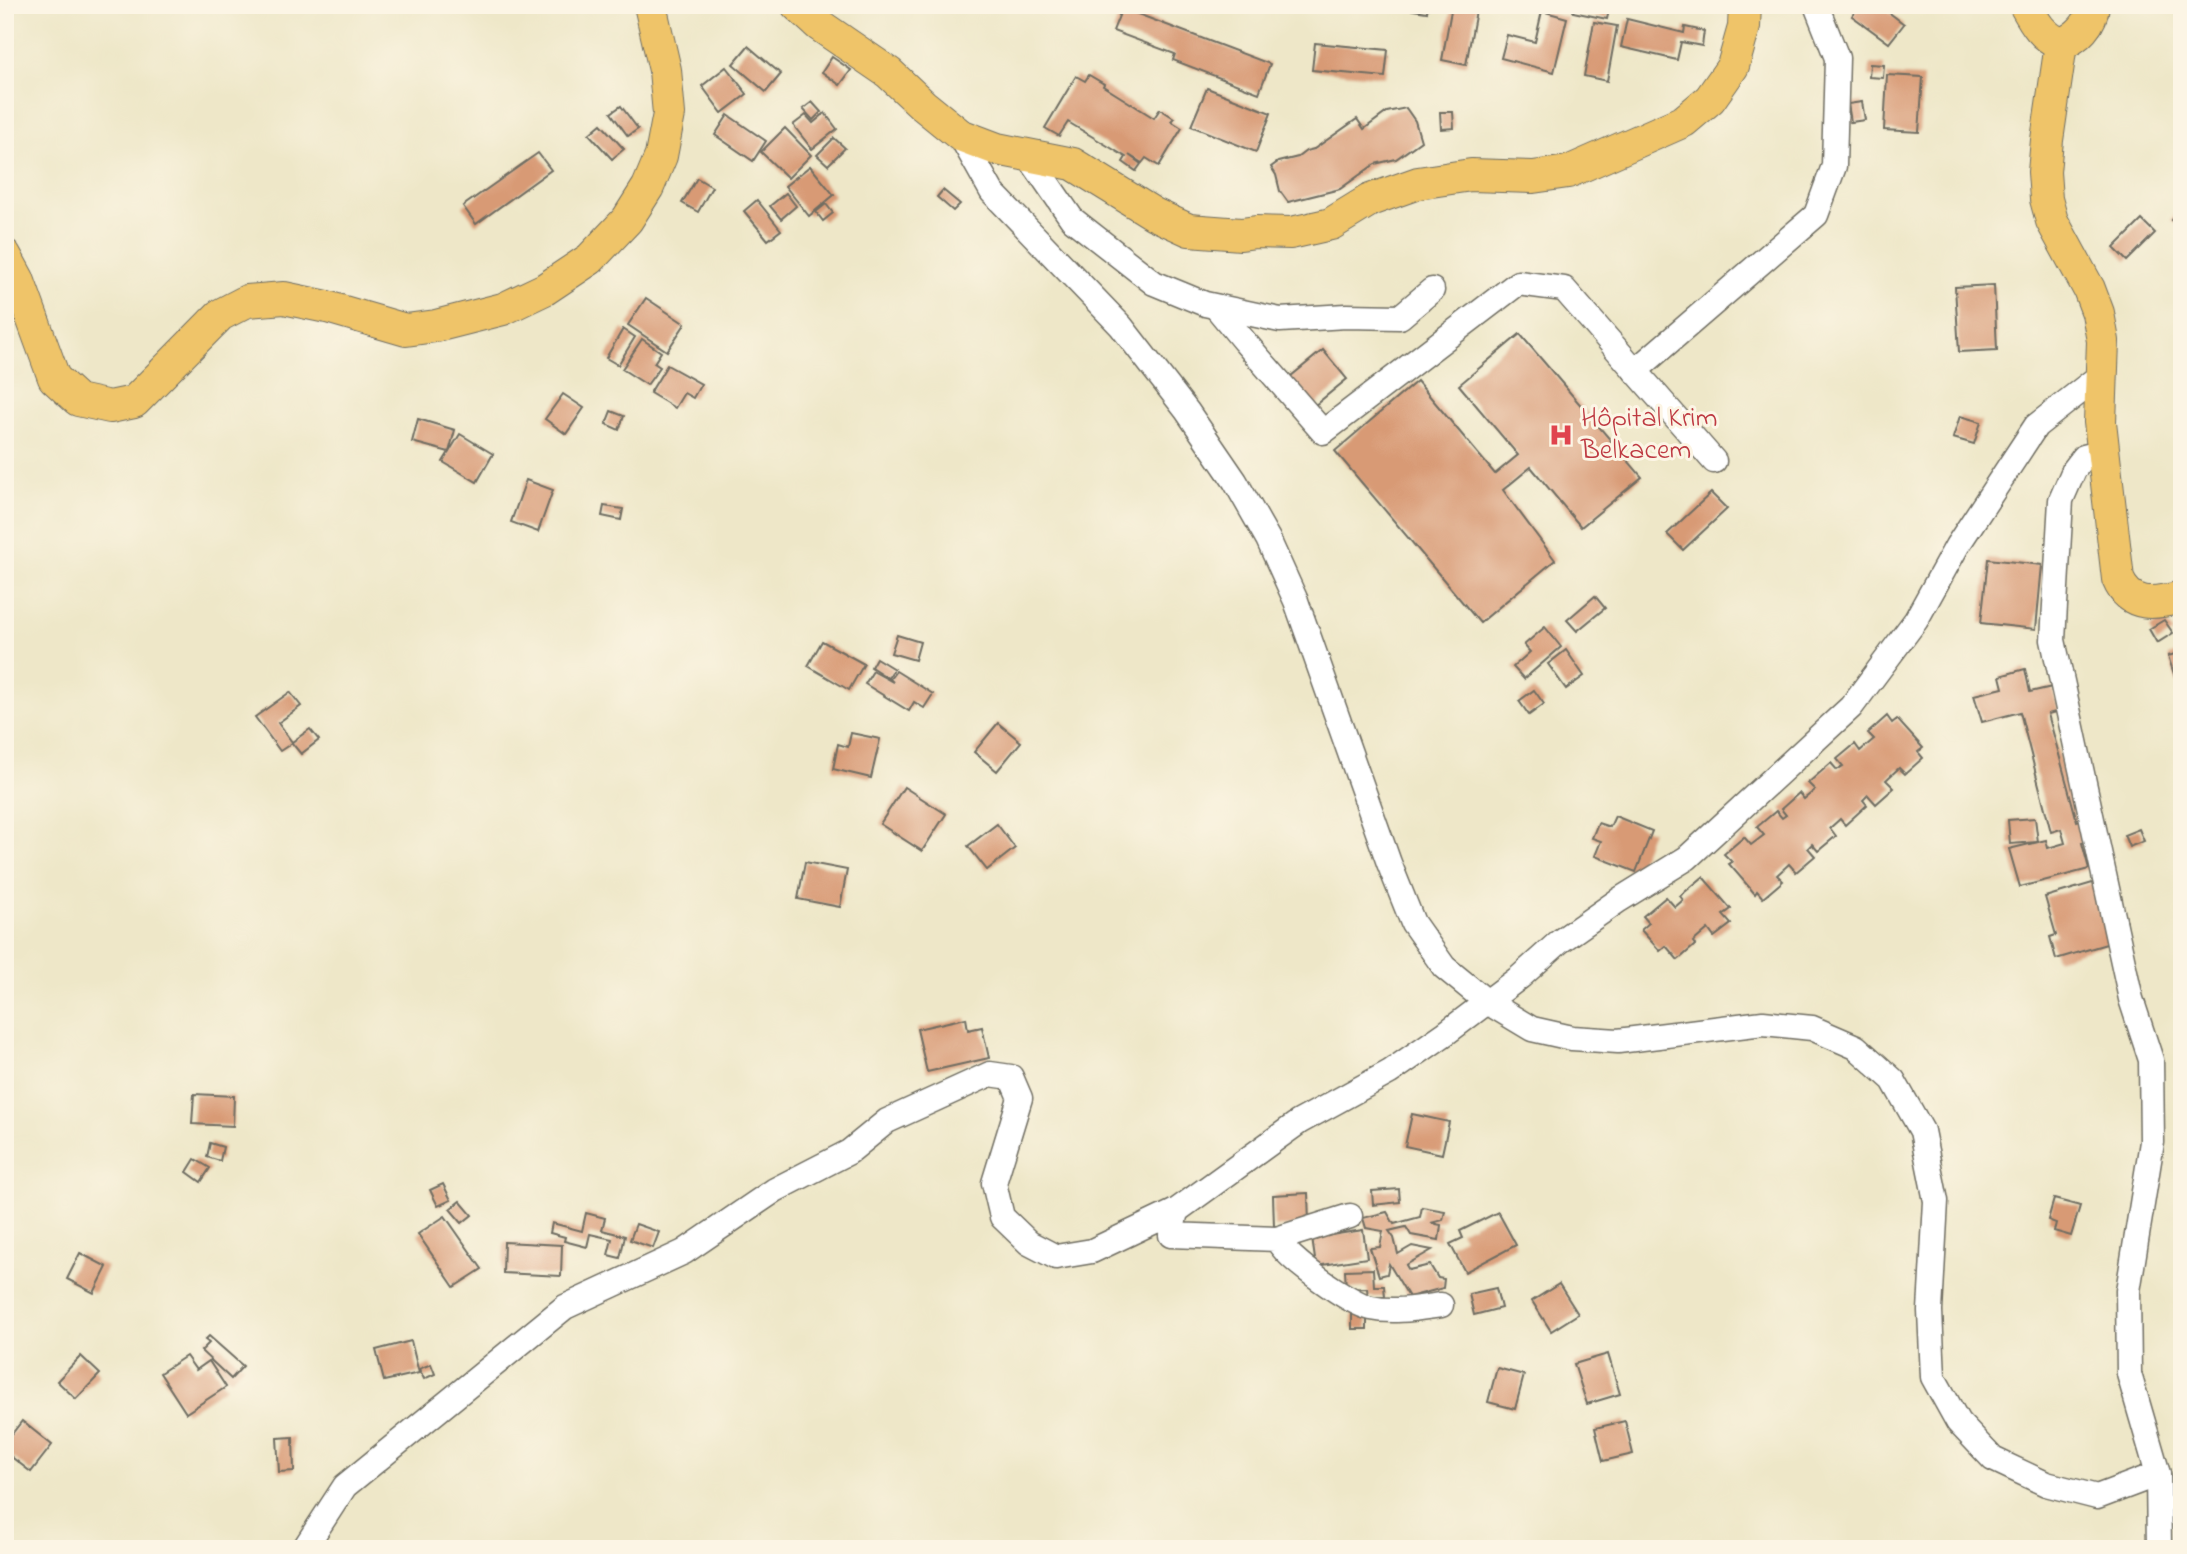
<svg xmlns="http://www.w3.org/2000/svg" width="2187" height="1554" viewBox="0 0 2187 1554" font-family="'Indie Flower',sans-serif">
	<rect width="100%" height="100%" fill="#fcf5e5"/>
	<filter id="ink" filterUnits="userSpaceOnUse"><feTurbulence type="fractalNoise" baseFrequency=".0143" numOctaves="2"/><feDisplacementMap in="SourceGraphic" scale="14" xChannelSelector="R" yChannelSelector="G"/><feConvolveMatrix kernelMatrix="1 2 1 2 8 2 1 2 1" color-interpolation-filters="sRGB"/></filter>
	<filter id="wash" filterUnits="userSpaceOnUse"><feTurbulence type="fractalNoise" baseFrequency=".00686" numOctaves="4" result="noise"/><feDisplacementMap in="SourceGraphic" scale="28" xChannelSelector="R" yChannelSelector="G"/><feGaussianBlur stdDeviation="1.57" result="paint"/><feColorMatrix in="noise" values="0 0 0 0 0 0 0 0 0 0 0 0 0 0 0 0 0 1.4 0 .05"/><feComposite in="paint" operator="in"/></filter>
	<g filter="url(#wash)">
		<rect width="100%" height="100%" fill="#eee7c8"/>
		<g id="blocks">
			<g fill="#d89a74">
				<polygon points="1394,5 1428,5 1427,12 1393,7"/>
				<polygon points="1452,5 1477,5 1466,65 1442,60"/>
				<polygon points="1574,5 1604,5 1610,6 1607,19 1573,12"/>
				<polygon points="1859,5 1879,5 1904,24 1889,43 1852,16"/>
				<polygon points="1122,8 1270,64 1259,93 1173,60 1175,54 1113,31"/>
				<polygon points="1542,11 1567,18 1554,72 1501,58 1507,35 1535,42"/>
				<polygon points="1627,19 1684,33 1685,27 1704,31 1702,46 1681,42 1677,60 1621,47"/>
				<polygon points="1594,22 1617,26 1607,81 1584,76"/>
				<polygon points="1315,43 1388,50 1385,77 1312,70"/>
				<polygon points="748,46 781,74 766,92 733,64"/>
				<polygon points="832,57 851,70 840,85 822,72"/>
				<polygon points="1870,64 1884,65 1883,78 1869,77"/>
				<polygon points="726,67 747,94 722,113 702,86"/>
				<polygon points="1089,75 1104,84 1103,86 1154,118 1160,109 1174,118 1171,121 1182,128 1159,166 1146,158 1142,163 1129,155 1141,164 1136,171 1123,162 1126,157 1068,122 1059,136 1045,128 1076,76 1085,81"/>
				<polygon points="1887,75 1923,77 1919,132 1884,130"/>
				<polygon points="1207,88 1271,113 1256,152 1191,126"/>
				<polygon points="812,102 821,112 813,120 803,109"/>
				<polygon points="1862,102 1865,120 1851,122 1848,104"/>
				<polygon points="621,106 638,129 628,136 611,113"/>
				<polygon points="1406,108 1415,121 1421,141 1396,159 1375,164 1340,189 1288,202 1280,191 1276,175 1271,167 1278,162 1298,157 1306,151 1314,149 1357,119 1364,129 1387,112"/>
				<polygon points="1440,112 1453,112 1454,128 1441,129"/>
				<polygon points="825,113 837,129 812,149 793,125 806,115 813,123"/>
				<polygon points="728,115 766,141 753,161 715,135"/>
				<polygon points="601,124 624,149 612,159 589,134"/>
				<polygon points="785,128 811,155 788,178 761,152"/>
				<polygon points="834,138 845,148 828,165 817,155"/>
				<polygon points="538,153 551,170 476,224 463,206"/>
				<polygon points="810,166 834,195 809,216 785,186"/>
				<polygon points="697,178 712,187 698,212 682,203"/>
				<polygon points="943,190 960,204 953,211 937,197"/>
				<polygon points="786,193 796,206 781,219 770,206"/>
				<polygon points="757,200 781,230 768,240 744,211"/>
				<polygon points="826,204 833,213 823,221 816,212"/>
				<polygon points="2182,206 2182,229 2171,220"/>
				<polygon points="2142,220 2155,233 2127,261 2114,248"/>
				<polygon points="1994,285 1997,350 1959,352 1955,287"/>
				<polygon points="646,298 685,324 667,351 628,325"/>
				<polygon points="623,329 635,337 618,365 606,358"/>
				<polygon points="1520,334 1642,477 1581,527 1531,467 1503,490 1555,560 1480,623 1335,451 1417,381 1495,474 1518,455 1459,385"/>
				<polygon points="642,339 661,352 654,363 660,367 647,385 622,369"/>
				<polygon points="1323,350 1347,379 1309,410 1285,381"/>
				<polygon points="667,365 701,384 693,398 684,393 675,408 650,393"/>
				<polygon points="563,394 584,408 566,434 545,419"/>
				<polygon points="611,411 624,416 619,430 606,424"/>
				<polygon points="1960,416 1981,422 1974,444 1953,438"/>
				<polygon points="418,419 455,430 449,452 412,442"/>
				<polygon points="460,434 493,454 477,482 443,462"/>
				<polygon points="526,480 553,490 538,532 511,522"/>
				<polygon points="1711,493 1727,509 1683,550 1667,534"/>
				<polygon points="604,506 623,509 621,520 602,516"/>
				<polygon points="1988,559 2042,565 2036,629 1981,623"/>
				<polygon points="1595,596 1605,608 1577,631 1567,620"/>
				<polygon points="2164,620 2173,633 2157,643 2149,629"/>
				<polygon points="1545,627 1561,647 1524,679 1513,667 1530,652 1524,645"/>
				<polygon points="897,635 920,642 915,660 891,653"/>
				<polygon points="822,641 864,664 849,690 808,666"/>
				<polygon points="1566,650 1584,676 1566,689 1548,664"/>
				<polygon points="2182,652 2182,694 2181,695 2168,656"/>
				<polygon points="876,658 894,669 888,678 871,667"/>
				<polygon points="2025,669 2030,692 2052,687 2059,711 2048,714 2077,821 2085,818 2091,841 2082,843 2089,869 2020,887 2009,849 2046,840 2048,848 2065,843 2061,829 2051,832 2020,712 1982,722 1974,695 2003,688 2000,676"/>
				<polygon points="873,671 893,682 890,679 896,671 933,694 924,708 914,702 909,711 865,684"/>
				<polygon points="1534,690 1544,704 1529,715 1519,701"/>
				<polygon points="290,692 301,706 278,723 292,742 310,729 319,740 301,754 292,743 280,751 255,717"/>
				<polygon points="1887,716 1892,723 1897,719 1923,748 1918,752 1923,758 1905,774 1899,768 1886,780 1894,788 1876,804 1868,795 1863,800 1867,805 1845,825 1840,819 1830,828 1836,836 1818,851 1812,844 1808,848 1815,856 1796,872 1789,864 1777,875 1783,881 1763,898 1757,891 1755,894 1729,864 1732,862 1724,854 1744,837 1751,845 1764,835 1757,827 1776,811 1782,818 1786,815 1781,809 1799,793 1804,799 1815,790 1808,783 1831,763 1837,770 1843,766 1837,759 1855,744 1860,751 1874,739 1868,733"/>
				<polygon points="998,723 1021,742 997,771 974,752"/>
				<polygon points="851,733 880,739 871,778 833,769 838,744 848,747"/>
				<polygon points="904,787 946,814 922,851 880,824"/>
				<polygon points="1615,816 1652,831 1636,872 1595,856 1601,841 1592,838 1598,823 1610,827"/>
				<polygon points="2035,818 2038,842 2010,844 2008,820"/>
				<polygon points="997,824 1015,848 987,870 968,846"/>
				<polygon points="2139,829 2144,841 2129,847 2124,835"/>
				<polygon points="805,862 847,870 840,907 798,899"/>
				<polygon points="1703,877 1731,909 1723,915 1731,924 1714,937 1708,929 1693,942 1695,945 1678,960 1666,946 1660,951 1641,930 1649,923 1643,916 1666,897 1675,907 1683,900 1680,896"/>
				<polygon points="2096,882 2113,942 2056,959 2050,937 2056,935 2045,897"/>
				<polygon points="966,1018 968,1030 982,1027 989,1058 927,1072 917,1029"/>
				<polygon points="194,1094 234,1096 233,1126 192,1124"/>
				<polygon points="1412,1114 1449,1122 1442,1154 1405,1146"/>
				<polygon points="210,1143 223,1147 220,1161 207,1157"/>
				<polygon points="195,1159 210,1168 201,1182 187,1172"/>
				<polygon points="443,1184 451,1200 438,1206 430,1190"/>
				<polygon points="1399,1189 1400,1202 1373,1205 1372,1191"/>
				<polygon points="1308,1193 1309,1225 1274,1227 1273,1195"/>
				<polygon points="2054,1199 2080,1206 2071,1236 2054,1231 2056,1223 2048,1220"/>
				<polygon points="460,1201 472,1215 462,1223 450,1209"/>
				<polygon points="1422,1207 1445,1211 1443,1220 1431,1223 1441,1225 1439,1240 1411,1235 1406,1227 1389,1231 1394,1238 1398,1254 1412,1246 1432,1250 1406,1265 1409,1270 1430,1265 1438,1278 1444,1279 1443,1288 1409,1297 1389,1264 1387,1274 1379,1276 1370,1248 1380,1247 1383,1231 1366,1228 1363,1218 1387,1212 1394,1224 1420,1217"/>
				<polygon points="1498,1212 1516,1245 1465,1272 1450,1244 1463,1238 1460,1231"/>
				<polygon points="586,1213 605,1218 602,1230 625,1236 620,1258 608,1255 612,1239 590,1234 587,1247 564,1241 565,1237 550,1233 552,1223 582,1231"/>
				<polygon points="445,1216 482,1269 454,1287 418,1234"/>
				<polygon points="636,1224 659,1232 653,1248 630,1240"/>
				<polygon points="1363,1230 1367,1258 1316,1266 1312,1238"/>
				<polygon points="504,1242 562,1245 561,1276 503,1273"/>
				<polygon points="80,1253 107,1267 94,1293 67,1279"/>
				<polygon points="1373,1269 1374,1286 1384,1286 1385,1297 1368,1297 1367,1288 1346,1289 1345,1270"/>
				<polygon points="1559,1284 1578,1314 1551,1331 1532,1301"/>
				<polygon points="1496,1288 1501,1308 1474,1315 1469,1294"/>
				<rect x="1352" y="1314" width="15" height="15"/>
				<polygon points="209,1336 243,1366 231,1379 201,1351 209,1343 205,1340"/>
				<polygon points="411,1341 419,1373 384,1381 376,1350"/>
				<polygon points="1608,1354 1620,1394 1587,1404 1574,1364"/>
				<polygon points="81,1356 100,1374 76,1399 57,1381"/>
				<polygon points="186,1356 196,1370 209,1361 226,1387 186,1413 160,1373"/>
				<polygon points="431,1364 435,1374 424,1379 419,1369"/>
				<polygon points="1497,1368 1524,1375 1515,1409 1488,1402"/>
				<polygon points="22,1421 52,1445 31,1472 5,1452 5,1443"/>
				<polygon points="1625,1421 1633,1454 1603,1461 1595,1428"/>
				<polygon points="293,1437 294,1471 279,1472 277,1438"/>
			</g>
		</g>
	</g>
	<g filter="url(#ink)">
		<use href="#blocks" fill-opacity="0" stroke="#6f6d62" stroke-width="2"/>
		<g fill="none" stroke-linecap="round" stroke-linejoin="round">
			<g stroke="#6f6d62" stroke-width="27">
				<g id="minor">
					<polyline points="960,135 992,192 1121,326 1187,411 1235,481 1268,539 1296,601 1389,863 1413,923 1444,967 1487,1002 1532,1029 1572,1038 1618,1041 1763,1023 1812,1028 1856,1047 1893,1080 1922,1131 1936,1201 1930,1311 1933,1377 1958,1422 1993,1459 2046,1484 2097,1497 2158,1474"/>
					<polyline points="1027,154 1072,219 1154,283 1205,304 1280,320 1346,316 1400,317 1432,290"/>
					<polyline points="1216,307 1244,341 1323,432 1518,283 1564,289 1714,461"/>
					<polyline points="1635,371 1816,215 1834,166 1837,58 1816,5"/>
					<polyline points="2105,452 2084,457 2074,470 2061,500 2053,640 2131,999 2151,1060 2152,1142 2128,1291 2129,1374 2158,1474 2159,1549"/>
					<path d="M1176,1211L1171,1235L1277,1239C1285,1258 1351,1304 1371,1308C1394,1313 1419,1308 1441,1305"/>
					<polyline points="1277,1239 1350,1216"/>
					<polyline points="304,1549 345,1486 565,1307 684,1252 775,1190 849,1152 887,1121 990,1074 1011,1077 1020,1098 994,1183 1002,1217 1029,1243 1056,1257 1092,1251 1176,1211 1299,1122 1390,1072 1446,1033 1520,977 1559,942 1619,900 1687,858 1851,707 1916,620 1957,546 2036,426 2102,374"/>
				</g>
			</g>
			<g stroke="#6f6d62" stroke-width="34">
				<g id="major">
					<polyline points="797,5 819,25 889,73 923,105 960,135 997,149 1073,164 1154,214 1189,230 1241,234 1256,232 1291,233 1331,224 1370,200 1418,183 1471,175 1533,177 1568,172 1684,121 1710,99 1733,66 1744,27 1745,5"/>
					<path d="M2025,5C2035,23 2042,36 2061,44C2077,38 2092,24 2093,5"/>
					<path d="M2061,44L2047,140L2044,172L2046,199L2052,221L2089,289L2098,313L2103,341L2100,422L2118,579C2130,608 2155,604 2182,597"/>
					<polyline points="5,255 18,279 54,378 78,400 110,407 134,402 220,315 247,301 284,298 327,307 406,330 436,326 503,309 545,289 590,259 627,220 648,187 661,156 669,114 665,70 650,5"/>
				</g>
			</g>
			<use href="#minor" stroke="#fff" stroke-width="24"/>
			<use href="#major" stroke="#efc469" stroke-width="32"/>
		</g>
	</g>
	<defs>
		<g id="hospital-bare" transform="scale(1.89)"><path d="M-5-5h3v3.5h4V-5h3V5h-3V1.5h-4V5h-3Z" fill="#e0444e" stroke="#fcf5e5" stroke-width="2.5" paint-order="stroke"/></g>
	</defs>
	<g fill-rule="evenodd">
		<use href="#hospital-bare" x="1561" y="435"/>
	</g>
	<g text-anchor="middle" dominant-baseline="central" stroke-width="6" stroke-linejoin="round" paint-order="stroke">
		<g font-size="28" fill="#be3a42" stroke="#fcf5e5" text-anchor="start">
			<text x="1581" y="419">Hôpital Krim<tspan x="1581" dy="32">Belkacem</tspan></text>
		</g>
	</g>
	<rect width="2187" height="1554" fill="none" stroke="#fcf5e5" stroke-width="28"/>
</svg>
